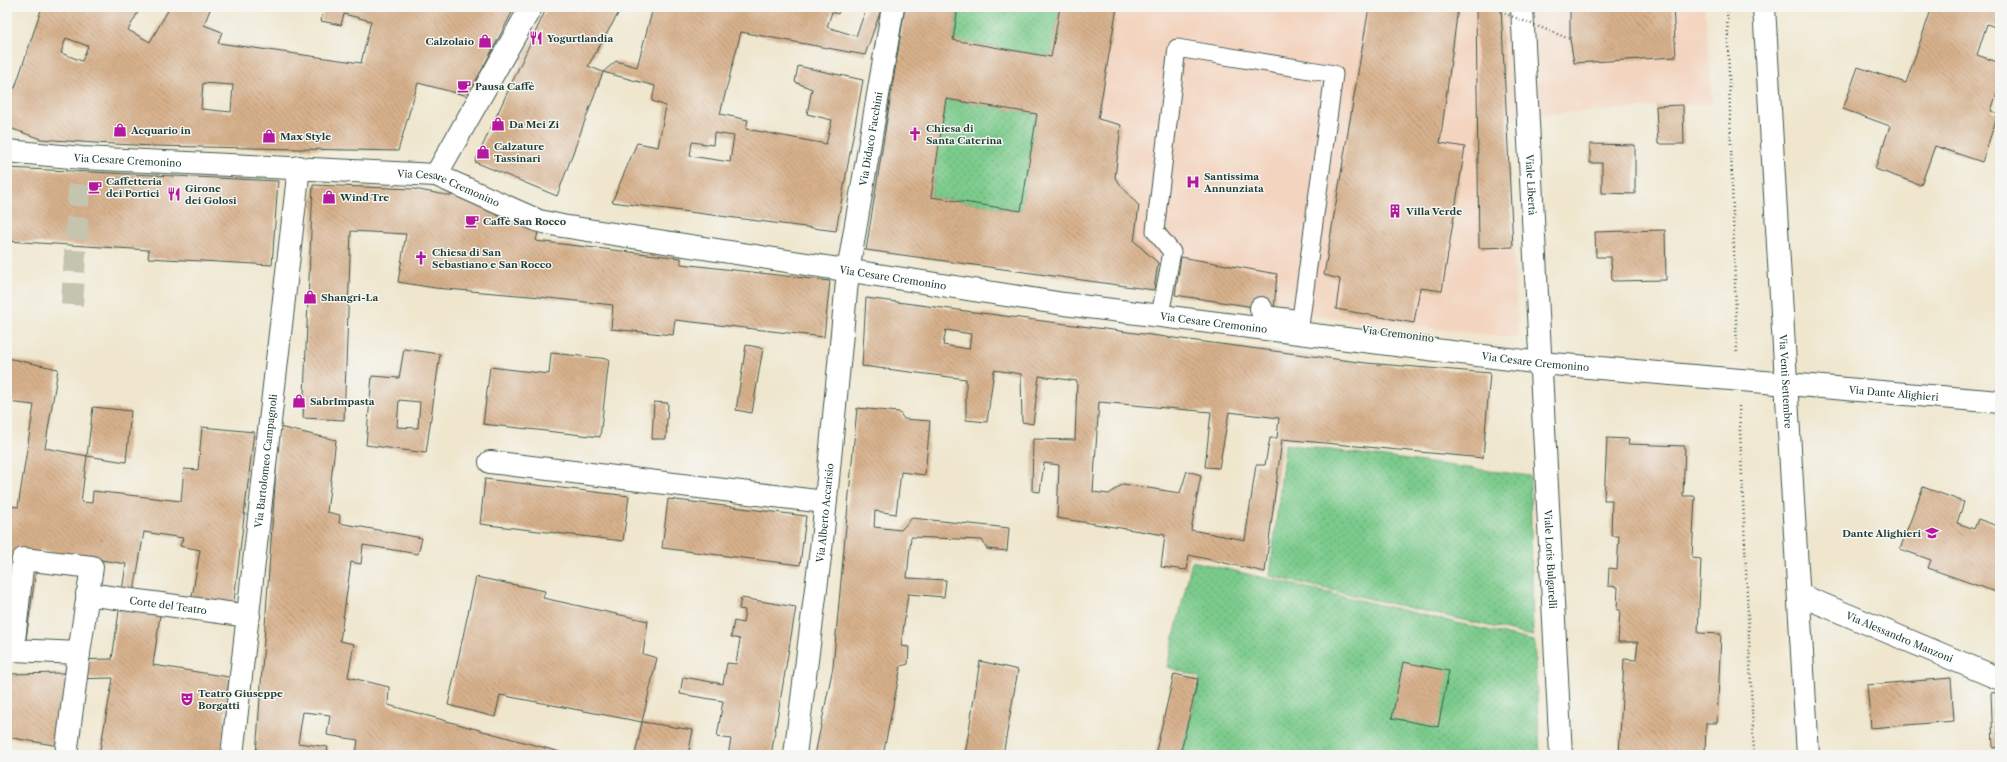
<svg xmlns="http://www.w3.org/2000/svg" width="2007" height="762" viewBox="0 0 2007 762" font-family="'Libre Caslon Text',serif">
	<defs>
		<pattern id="grass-dots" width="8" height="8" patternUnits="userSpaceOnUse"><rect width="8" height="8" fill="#7bcb8c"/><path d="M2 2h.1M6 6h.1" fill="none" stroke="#64a673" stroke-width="1.8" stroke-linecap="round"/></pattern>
		<pattern id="building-back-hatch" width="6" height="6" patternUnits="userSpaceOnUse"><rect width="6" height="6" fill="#d8b18c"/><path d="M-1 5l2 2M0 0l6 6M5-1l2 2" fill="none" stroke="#af9173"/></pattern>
	</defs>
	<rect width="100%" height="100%" fill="#f6f6f2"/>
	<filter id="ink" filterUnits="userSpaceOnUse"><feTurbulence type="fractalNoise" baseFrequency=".025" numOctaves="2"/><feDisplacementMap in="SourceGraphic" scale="8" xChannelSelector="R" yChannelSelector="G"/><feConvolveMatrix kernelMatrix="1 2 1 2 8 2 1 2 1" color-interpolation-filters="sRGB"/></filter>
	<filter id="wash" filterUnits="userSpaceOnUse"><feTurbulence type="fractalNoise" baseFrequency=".012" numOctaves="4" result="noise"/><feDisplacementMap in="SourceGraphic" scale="16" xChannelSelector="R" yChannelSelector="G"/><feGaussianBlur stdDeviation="0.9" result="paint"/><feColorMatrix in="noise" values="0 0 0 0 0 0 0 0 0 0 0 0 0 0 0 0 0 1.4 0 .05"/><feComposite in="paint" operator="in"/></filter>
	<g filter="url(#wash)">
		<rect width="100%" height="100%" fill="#efe6cd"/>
		<polygon fill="#f3d4bf" points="905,7 1705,7 1713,103 1507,117 1518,338 1274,310 1154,290 866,250"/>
		<g fill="url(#grass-dots)" stroke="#4d8460">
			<polygon points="958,7 1060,7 1051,57 953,40"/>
			<polygon points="946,99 1037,114 1021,211 931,197"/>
			<polygon points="1285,444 1530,476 1533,636 1270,576"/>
			<polygon points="1192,561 1534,641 1540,755 1181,755 1200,677 1167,667"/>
		</g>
		<g id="blocks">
			<g fill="url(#building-back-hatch)" fill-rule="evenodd">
				<path d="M42,7H141L128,30L150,42L170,7H211L204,25L222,32L218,43L361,63L371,21L344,14L341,25L321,21L324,7H460L465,9L466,7H515L468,96L418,83L398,151L153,146L95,143L41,139L7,127V87L15,88ZM66,38L88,46L82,61L61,53ZM203,83L233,85L231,112L201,109Z"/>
				<path d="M547,7H622L588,66L603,72L616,61L637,67L653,8L650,7H840L838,14L832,12L827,27L856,36L867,7H882L865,55L741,32L720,114L748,120L746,129L826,144L832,120L807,114L812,89L795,82L798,66L863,80L836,231L612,202L637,143L658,147L666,106L652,101L655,86L603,72L557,196L475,162ZM714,133L734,136L730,162L690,156L692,142L713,145Z"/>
				<path d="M905,7H958L953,40L1051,57L1060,7H1117L1098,119L1121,125L1115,178L1139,206L1134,241L1158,263L1154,290L866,250ZM946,99L1037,114L1021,211L931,197Z"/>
				<polygon points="1369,7 1458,8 1440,143 1465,147 1442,291 1420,288 1414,323 1336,309 1340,279 1324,275"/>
				<polygon points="1476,7 1501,7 1513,247 1479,248"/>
				<polygon points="1570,7 1673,7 1676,57 1574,63 1570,39"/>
				<polygon points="1932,7 2000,7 2000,29 1987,24 1977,55 2000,63 2000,84 1991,111 1998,114 1982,162 1935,146 1921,185 1875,169 1890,126 1843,109 1858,67 1906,83"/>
				<polygon points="1683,105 1684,144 1658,144 1656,106"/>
				<polygon points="1590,144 1635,145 1635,194 1602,193 1602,163 1590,163"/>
				<polygon points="7,168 278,181 272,265 148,258 149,250 7,241"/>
				<polygon points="313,185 414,189 451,196 453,191 538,232 536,241 681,258 681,264 830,281 824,337 675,320 673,335 611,329 613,305 530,296 435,288 398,282 406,234 351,231 344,420 303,418"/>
				<polygon points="1665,230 1666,280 1612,281 1611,257 1596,257 1595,232"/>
				<polygon points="1181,257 1277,274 1274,310 1175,295"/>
				<path d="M866,298L1366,363L1490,373L1483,458L1282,439L1265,572L1189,555L1187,570L1161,567L1165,535L1057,518L1059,465L1044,463L1040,492L1032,491L1033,439L1075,440L1077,381L1039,376L1033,424L1022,422L1021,374L994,370L987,422L966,420V379L862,366ZM946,330L971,334L969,349L943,345ZM1099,402L1211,412L1205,467L1219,468L1229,412L1279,418L1277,438H1270L1265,465H1256L1245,540L1191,530L1201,475L1187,471L1180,493L1123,484L1109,494L1093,492Z"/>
				<polygon points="746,345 763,348 752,413 736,410"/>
				<path d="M404,349L440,354L426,453L366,445L372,376L399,378ZM399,400L420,402L418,428L397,427Z"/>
				<polygon points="551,353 609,359 600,437 483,424 490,367 549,374"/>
				<polygon points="7,358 58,369 45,448 87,456 81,502 92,503 93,491 181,501 184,469 198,470 202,427 254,432 232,618 189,615 200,550 180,546 183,538 144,532 132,603 161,609 153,665 229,677 221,755 99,755 113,678 70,679 59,746 7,737 7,674 65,673 69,660 112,659 126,564 39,550 25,646 7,643 7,506 18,507 34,405 7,402"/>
				<polygon points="654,402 668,403 666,439 652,439"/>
				<polygon points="93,407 131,411 126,462 87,456"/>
				<polygon points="857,408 899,412 904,419 930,421 925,475 901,472 896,514 875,511 874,527 901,530 912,518 1009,528 1007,551 987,549 982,540 911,537 907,578 946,580 944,597 908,594 901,646 909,647 908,664 901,666 883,755 815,755 833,667"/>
				<polygon points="279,427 336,440 327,512 340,515 339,523 422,538 418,554 363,545 361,564 351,562 340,641 354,644 348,677 389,687 388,705 571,755 356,755 358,740 327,735 330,715 303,712 298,743 328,747 327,755 256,755"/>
				<polygon points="1607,438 1629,439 1628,444 1685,446 1683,496 1695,496 1692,558 1701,559 1698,633 1721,634 1717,723 1706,723 1705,755 1619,755 1624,659 1636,660 1638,642 1618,642 1620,610 1617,610 1618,587 1608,586 1609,568 1617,569 1619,536 1611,536 1612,500 1604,500"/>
				<polygon points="485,479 629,496 623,541 480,524"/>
				<polygon points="1923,487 1964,502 1957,523 1974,529 1978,519 2000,527 2000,580 1996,592 1928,568 1931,560 1900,549"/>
				<polygon points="668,499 806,516 800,565 662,548"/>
				<polygon points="476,577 545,591 543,598 648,621 643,654 657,658 642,722 500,695 495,717 448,705"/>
				<polygon points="741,598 796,607 771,755 728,755 731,739 717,737 723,701 680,694 683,677 723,684 727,663 736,664 740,639 731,637 734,621 743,623 745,610 739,609"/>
				<polygon points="980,661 1018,670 1003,755 965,755"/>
				<polygon points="1403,662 1449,671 1438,727 1392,718"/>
				<polygon points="1174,674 1198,679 1180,755 1155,755"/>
				<polygon points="1951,678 1954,721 1871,728 1867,685"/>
				<polygon points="2000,692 2000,747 1993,748 1991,693"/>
				<polygon points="642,722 693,730 688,755 635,755"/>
			</g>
		</g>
	</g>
	<g filter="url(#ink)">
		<use href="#blocks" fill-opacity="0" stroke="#3e564b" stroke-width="1"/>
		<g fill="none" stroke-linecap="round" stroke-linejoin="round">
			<polyline stroke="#c5c4ae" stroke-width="22" stroke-dasharray="22 11" stroke-linecap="butt" points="72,305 80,172"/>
			<g stroke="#3e564b" stroke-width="19">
				<polyline id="lane" points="1160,315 1172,252 1155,231 1177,48 1334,74 1299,333"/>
			</g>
			<g stroke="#3e564b" stroke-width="24">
				<g id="street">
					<path id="s1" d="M1522,7L1561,755"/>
					<path id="s2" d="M7,151L82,158L436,175L539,221L562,226L1064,304L1541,363L1787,384"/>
					<polyline points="436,175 531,7"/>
					<polyline points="1261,308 1264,317 1290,320"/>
					<polyline points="490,462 825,502"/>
					<polygon points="23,559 92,567 79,653 13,650"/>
					<path id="s3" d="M87,594L249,616"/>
					<path id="s4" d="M1800,595L2000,679"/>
					<polyline points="66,755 79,653"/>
					<path id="s5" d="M232,755L299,167"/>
					<path id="s6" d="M795,755L822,541L848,271L893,7"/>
				</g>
			</g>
			<g stroke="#3e564b" stroke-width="24">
				<g id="secondary">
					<path id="s7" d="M1764,7L1808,755"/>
					<path id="s8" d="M1787,384L2000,402"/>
				</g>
			</g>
			<g stroke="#3e564b" stroke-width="2.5" stroke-dasharray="1 3" stroke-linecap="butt">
				<polyline points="1727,7 1737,353"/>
				<polyline points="1739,406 1754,755"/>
			</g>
			<use href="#lane" stroke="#fff" stroke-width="17"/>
			<use href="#street" stroke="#fff" stroke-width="22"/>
			<use href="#secondary" stroke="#fff" stroke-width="22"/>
			<polyline stroke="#3e564b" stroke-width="2.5" stroke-dasharray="1 3" stroke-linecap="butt" points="1501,12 1570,39"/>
		</g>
	</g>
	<defs>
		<g id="restaurant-bare" transform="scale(1.08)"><path d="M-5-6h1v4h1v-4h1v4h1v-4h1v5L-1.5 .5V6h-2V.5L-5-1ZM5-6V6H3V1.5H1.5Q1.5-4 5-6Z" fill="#b5179e" stroke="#f6f6f2" stroke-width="2.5" paint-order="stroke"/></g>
		<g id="shop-bare" transform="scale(1.08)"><path d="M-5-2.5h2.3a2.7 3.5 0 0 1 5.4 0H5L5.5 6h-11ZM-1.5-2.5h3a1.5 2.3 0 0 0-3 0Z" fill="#b5179e" stroke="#f6f6f2" stroke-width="2.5" paint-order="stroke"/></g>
		<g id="cafe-bare" transform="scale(1.08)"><path d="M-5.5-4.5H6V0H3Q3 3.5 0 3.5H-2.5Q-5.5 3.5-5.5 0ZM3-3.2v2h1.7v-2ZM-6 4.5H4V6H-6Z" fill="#b5179e" stroke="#f6f6f2" stroke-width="2.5" paint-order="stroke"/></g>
		<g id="church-bare" transform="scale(1.08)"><path d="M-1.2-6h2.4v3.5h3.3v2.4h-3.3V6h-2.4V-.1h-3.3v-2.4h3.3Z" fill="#b5179e" stroke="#f6f6f2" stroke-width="2.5" paint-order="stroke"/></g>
		<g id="hospital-bare" transform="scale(1.08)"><path d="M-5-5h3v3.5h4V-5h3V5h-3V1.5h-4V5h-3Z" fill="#b5179e" stroke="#f6f6f2" stroke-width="2.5" paint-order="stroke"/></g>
		<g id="building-bare" transform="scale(1.08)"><path d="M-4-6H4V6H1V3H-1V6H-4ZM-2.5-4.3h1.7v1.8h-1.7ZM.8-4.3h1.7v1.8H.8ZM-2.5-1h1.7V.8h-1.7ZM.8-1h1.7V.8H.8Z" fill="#b5179e" stroke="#f6f6f2" stroke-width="2.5" paint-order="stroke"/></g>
		<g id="school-bare" transform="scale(1.08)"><path d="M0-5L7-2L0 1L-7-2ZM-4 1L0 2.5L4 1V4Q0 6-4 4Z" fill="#b5179e" stroke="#f6f6f2" stroke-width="2.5" paint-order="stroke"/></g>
		<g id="theatre-bare" transform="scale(1.08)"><path d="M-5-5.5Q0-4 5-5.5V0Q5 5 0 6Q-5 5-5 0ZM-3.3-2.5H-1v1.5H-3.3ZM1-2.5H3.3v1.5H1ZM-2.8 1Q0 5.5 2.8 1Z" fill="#b5179e" stroke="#f6f6f2" stroke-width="2.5" paint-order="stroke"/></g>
	</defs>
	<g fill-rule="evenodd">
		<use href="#restaurant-bare" x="536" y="38"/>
		<use href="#shop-bare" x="485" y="41"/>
		<use href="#cafe-bare" x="464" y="86"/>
		<use href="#shop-bare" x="498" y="124"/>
		<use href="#shop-bare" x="120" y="130"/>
		<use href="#church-bare" x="915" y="134"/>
		<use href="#shop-bare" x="269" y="136"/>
		<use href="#shop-bare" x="483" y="152"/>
		<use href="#hospital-bare" x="1193" y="182"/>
		<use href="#cafe-bare" x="95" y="187"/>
		<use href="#restaurant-bare" x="174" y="194"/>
		<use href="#shop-bare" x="329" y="197"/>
		<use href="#building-bare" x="1395" y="211"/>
		<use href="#cafe-bare" x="472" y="221"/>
		<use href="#church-bare" x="421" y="258"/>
		<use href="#shop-bare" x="310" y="297"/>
		<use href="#shop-bare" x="299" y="401"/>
		<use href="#school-bare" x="1932" y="533"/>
		<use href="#theatre-bare" x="187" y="699"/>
	</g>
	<g text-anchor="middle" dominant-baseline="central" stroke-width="3" stroke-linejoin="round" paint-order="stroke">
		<g font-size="10" font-weight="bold" fill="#1f3d34" stroke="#f6f6f2" text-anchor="start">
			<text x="547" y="38">Yogurtlandia</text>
			<text x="474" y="41" text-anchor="end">Calzolaio</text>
			<text x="475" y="86">Pausa Caffè</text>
			<text x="509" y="124">Da Mei Zi</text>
			<text x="926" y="128">Chiesa di<tspan x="926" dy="12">Santa Caterina</tspan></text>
			<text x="131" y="130">Acquario in</text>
			<text x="280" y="136">Max Style</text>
			<text x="494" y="146">Calzature<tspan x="494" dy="12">Tassinari</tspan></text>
			<text x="1204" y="176">Santissima<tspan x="1204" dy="12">Annunziata</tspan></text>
			<text x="106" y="181">Caffetteria<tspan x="106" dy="12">dei Portici</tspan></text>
			<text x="185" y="188">Girone<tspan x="185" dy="12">dei Golosi</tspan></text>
			<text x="340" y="197">Wind Tre</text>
			<text x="1406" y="211">Villa Verde</text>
			<text x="483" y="221">Caffè San Rocco</text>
			<text x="432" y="252">Chiesa di San<tspan x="432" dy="12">Sebastiano e San Rocco</tspan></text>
			<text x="321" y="297">Shangri-La</text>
			<text x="310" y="401">SabrImpasta</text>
			<text x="1921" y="533" text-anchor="end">Dante Alighieri</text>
			<text x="198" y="693">Teatro Giuseppe<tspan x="198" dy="12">Borgatti</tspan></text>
		</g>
		<g font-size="10" fill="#1f3d34" stroke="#f6f6f2">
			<text stroke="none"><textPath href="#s6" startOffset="621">Via Didaco Facchini</textPath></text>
			<text stroke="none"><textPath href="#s2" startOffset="121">Via Cesare Cremonino</textPath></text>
			<text stroke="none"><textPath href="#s1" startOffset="178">Viale Libertà</textPath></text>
			<text stroke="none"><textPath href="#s2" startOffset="445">Via Cesare Cremonino</textPath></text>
			<text stroke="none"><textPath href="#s2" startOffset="901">Via Cesare Cremonino</textPath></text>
			<text stroke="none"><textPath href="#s2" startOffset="1225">Via Cesare Cremonino</textPath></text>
			<text transform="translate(1398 334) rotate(7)">Via Cremonino</text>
			<text stroke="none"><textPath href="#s2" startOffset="1549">Via Cesare Cremonino</textPath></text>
			<text stroke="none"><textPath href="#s7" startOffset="375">Via Venti Settembre</textPath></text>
			<text stroke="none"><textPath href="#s8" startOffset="107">Via Dante Alighieri</textPath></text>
			<text stroke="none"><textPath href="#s5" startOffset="296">Via Bartolomeo Campagnoli</textPath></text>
			<text stroke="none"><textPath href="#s6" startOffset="244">Via Alberto Accarisio</textPath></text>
			<text stroke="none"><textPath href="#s1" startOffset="553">Viale Loris Bulgarelli</textPath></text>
			<text stroke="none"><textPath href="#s3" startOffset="82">Corte del Teatro</textPath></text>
			<text stroke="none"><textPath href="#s4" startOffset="108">Via Alessandro Manzoni</textPath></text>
		</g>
	</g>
	<rect width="2007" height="762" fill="none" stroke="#f6f6f2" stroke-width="24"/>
</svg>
